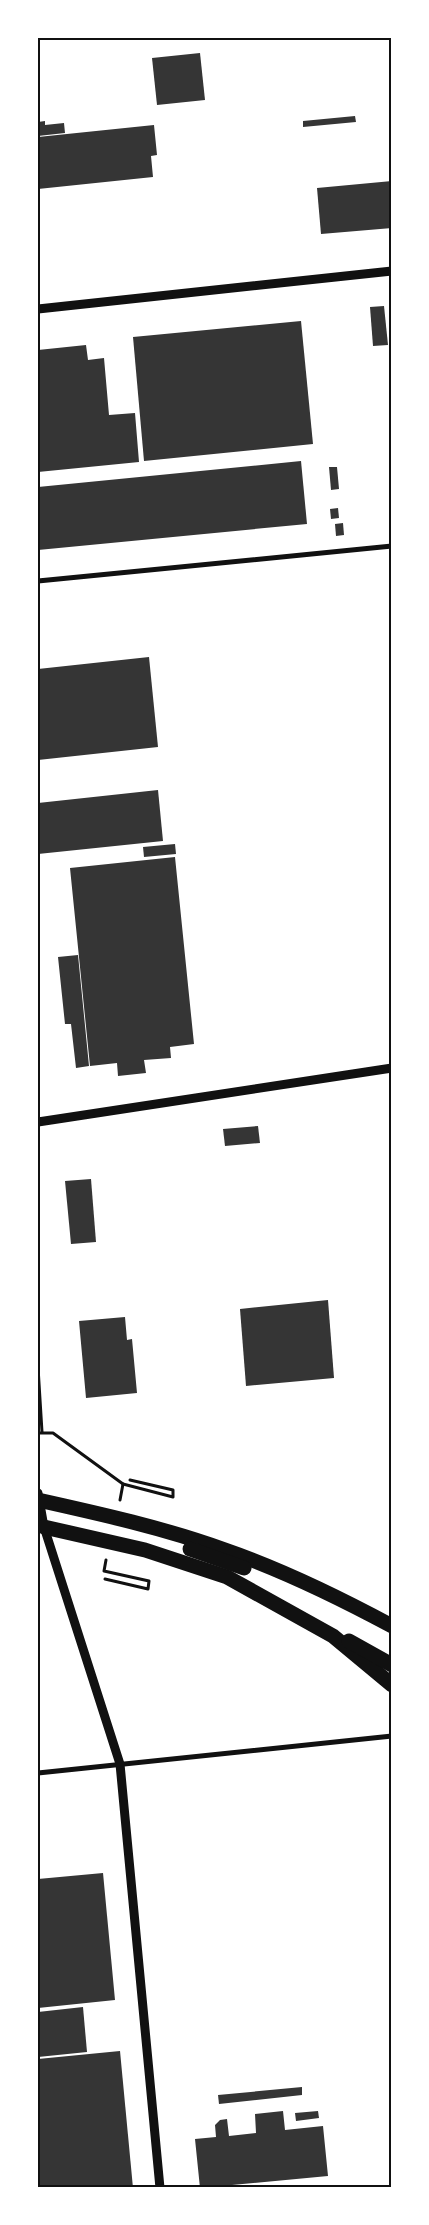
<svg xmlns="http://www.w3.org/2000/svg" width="429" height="2225" viewBox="0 0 429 2225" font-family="'DejaVu Sans',sans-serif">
	<rect width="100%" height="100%" fill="#fff"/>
	<g fill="#353535">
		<polygon points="200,53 205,100 157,105 152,58"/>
		<polygon points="355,116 356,122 303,127 303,121"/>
		<polygon points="45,121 45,125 64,123 65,133 38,136 38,122"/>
		<polygon points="154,125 157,155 151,156 153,177 38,189 38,137"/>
		<polygon points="392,181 392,228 321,234 317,188"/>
		<polygon points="384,306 388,345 373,346 370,307"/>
		<polygon points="301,321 313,444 144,461 133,337"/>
		<polygon points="86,345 88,360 104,358 109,415 135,413 139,462 38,472 38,350"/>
		<polygon points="301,461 307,524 38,550 38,487"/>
		<polygon points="329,467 337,467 339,489 331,490"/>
		<polygon points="338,508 339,518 331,519 330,509"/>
		<polygon points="343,523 344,535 336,536 335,524"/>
		<polygon points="149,657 158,747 38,760 38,669"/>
		<polygon points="158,790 163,841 38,854 38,803"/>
		<polygon points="175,844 176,854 144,857 143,847"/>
		<polygon points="175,857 194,1044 170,1047 171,1058 144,1060 146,1073 118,1076 117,1063 90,1066 70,868"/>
		<polygon points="78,955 89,1066 76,1068 71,1024 65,1024 58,957"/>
		<polygon points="258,1126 260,1143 225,1146 223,1129"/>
		<polygon points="91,1179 96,1242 71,1244 65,1181"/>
		<polygon points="328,1300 334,1378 246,1386 240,1309"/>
		<polygon points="125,1317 127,1340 132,1339 137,1393 86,1398 79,1321"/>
		<polygon points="103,1873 115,2000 38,2008 38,1879"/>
		<polygon points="83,2007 87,2052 38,2057 38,2012"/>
		<polygon points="120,2051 133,2188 38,2188 38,2059"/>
		<polygon points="302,2087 302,2095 219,2104 218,2095"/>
		<polygon points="283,2111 285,2130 323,2126 328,2176 200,2188 195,2139 216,2137 215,2125 220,2120 227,2119 229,2136 256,2133 255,2114"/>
		<polygon points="318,2111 319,2118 296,2121 295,2113"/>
	</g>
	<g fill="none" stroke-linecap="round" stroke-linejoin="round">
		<g stroke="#111" stroke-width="3">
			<polyline points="38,1367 42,1432"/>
			<polyline points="38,1433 53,1433 123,1484 120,1500"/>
			<polyline points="123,1484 173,1497 173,1490 130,1480"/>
			<polyline points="105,1579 148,1589 149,1581 104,1571 106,1560"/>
		</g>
		<g stroke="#111" stroke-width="5">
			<polyline points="38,581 392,546"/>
			<polyline points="38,1773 392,1736"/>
		</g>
		<g stroke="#111" stroke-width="9">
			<polyline points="38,309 392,271"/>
			<polyline points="38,1122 392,1068"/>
			<polyline points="38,1493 44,1527 120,1764 160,2188"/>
		</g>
		<g stroke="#111" stroke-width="15">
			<path d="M38,1500C101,1514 164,1528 225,1550C283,1570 338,1597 392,1626"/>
			<polyline points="44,1527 145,1550 227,1577 333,1636 392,1685"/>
			<polyline points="190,1549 244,1568"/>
			<polyline points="349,1641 392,1665"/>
		</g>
	</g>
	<rect width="429" height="2225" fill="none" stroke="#ffffff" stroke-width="78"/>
	<rect x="39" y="39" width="351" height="2147" fill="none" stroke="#111" stroke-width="2"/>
</svg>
